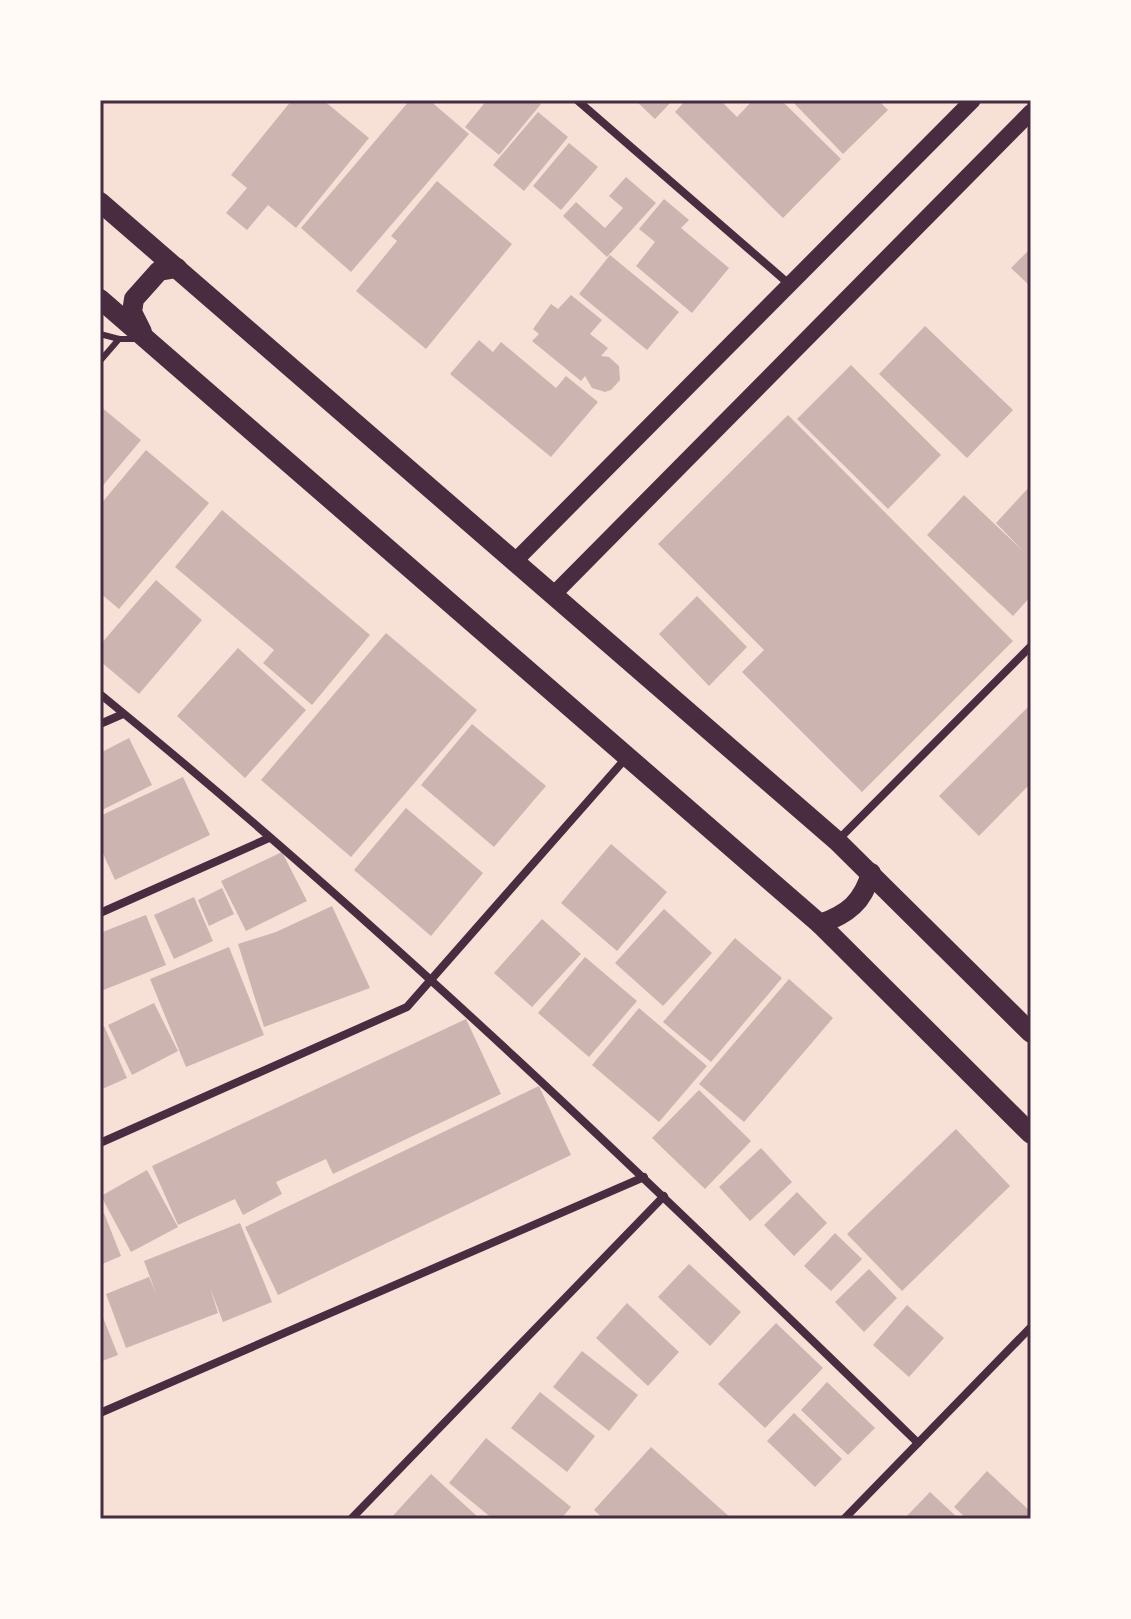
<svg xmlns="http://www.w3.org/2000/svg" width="1131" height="1619" viewBox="0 0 1131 1619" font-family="Jost,sans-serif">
	<rect width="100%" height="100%" fill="#f7e1d7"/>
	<g fill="#ccb4b1">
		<polygon points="292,100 323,100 369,138 296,228 268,205 247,230 226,213 247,188 231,175"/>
		<polygon points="410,100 429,100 469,134 351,272 301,228"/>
		<polygon points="487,100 536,100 541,104 499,155 465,127"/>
		<polygon points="635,100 673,100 655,119"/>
		<polygon points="686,100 720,100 737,117 753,100 781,100 841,159 783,218 675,112"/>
		<polygon points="791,100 878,100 888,110 843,154"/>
		<polygon points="538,112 568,137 524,191 493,165"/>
		<polygon points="569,143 598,167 561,210 533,186"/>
		<polygon points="626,177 656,203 607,257 563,216 576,202 605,228 623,208 609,196"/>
		<polygon points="437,181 512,244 426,349 356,291 397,241 391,236"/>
		<polygon points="664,199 689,220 681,228 729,268 692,313 636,266 655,242 639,229"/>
		<polygon points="1031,248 1031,287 1011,268"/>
		<polygon points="610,255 679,312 647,350 579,294"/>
		<polygon points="571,295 602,320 590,334 608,348 601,356 609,357 619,366 620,380 611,390 605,392 592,388 585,376 581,381 532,341 539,334 533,329 551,304 558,309"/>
		<polygon points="925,326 1013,410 967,458 879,374"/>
		<polygon points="479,340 493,352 501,342 556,388 566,376 598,402 551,457 450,374"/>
		<polygon points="851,365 941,455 888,509 797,419"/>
		<polygon points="100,406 141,440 100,489"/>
		<polygon points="788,415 1013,641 862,792 742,672 764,650 658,544"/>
		<polygon points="146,450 209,503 119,609 100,593 100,505"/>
		<polygon points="1031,485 1031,596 1013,616 927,535 964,495 1024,552 996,523"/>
		<polygon points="222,510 370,635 312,705 263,663 274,650 175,567"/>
		<polygon points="156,580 202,620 139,694 100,661 100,645"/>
		<polygon points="697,596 747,647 709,686 659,634"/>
		<polygon points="386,633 477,710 351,857 261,780"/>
		<polygon points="238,648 306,710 245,778 177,716"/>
		<polygon points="1031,704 1031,783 979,836 939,796"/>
		<polygon points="472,724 546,786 494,847 421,785"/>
		<polygon points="129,738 152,785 100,811 100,753"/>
		<polygon points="183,777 210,835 115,880 100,847 100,816"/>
		<polygon points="406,808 483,873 431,936 354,870"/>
		<polygon points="611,844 667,892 617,951 561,903"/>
		<polygon points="282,852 307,901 246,931 221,881"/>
		<polygon points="222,888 234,914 209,926 198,900"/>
		<polygon points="194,897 213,941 174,959 154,915"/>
		<polygon points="332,906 370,988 264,1027 238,944 276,932"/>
		<polygon points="664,909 712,953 663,1006 615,963"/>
		<polygon points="146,915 166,965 101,991 100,933"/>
		<polygon points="542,919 581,954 532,1007 494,973"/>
		<polygon points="735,938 782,978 711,1062 663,1022"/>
		<polygon points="229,947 264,1035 186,1067 150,979"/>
		<polygon points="585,957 637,1001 589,1057 538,1013"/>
		<polygon points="789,979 833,1018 744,1122 699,1084"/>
		<polygon points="154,1003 178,1051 132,1075 108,1025"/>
		<polygon points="639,1008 707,1066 659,1122 592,1065"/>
		<polygon points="466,1019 501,1094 333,1174 326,1159 276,1182 282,1194 243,1215 235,1199 178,1225 152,1166"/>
		<polygon points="104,1026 127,1078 100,1090 100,1028"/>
		<polygon points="539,1086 571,1155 278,1295 245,1227"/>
		<polygon points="699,1090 751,1141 705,1189 652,1138"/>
		<polygon points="956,1129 1010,1186 902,1291 847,1234"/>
		<polygon points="761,1148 792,1182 750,1221 719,1187"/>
		<polygon points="147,1170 178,1227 131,1252 101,1196"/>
		<polygon points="797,1192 827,1223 794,1256 764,1225"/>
		<polygon points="104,1213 121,1256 100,1265 100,1214"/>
		<polygon points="240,1223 272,1302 223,1322 210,1288 218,1313 126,1348 106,1294 149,1277 156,1293 144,1261"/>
		<polygon points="835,1233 862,1259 831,1291 804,1266"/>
		<polygon points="689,1264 741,1312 710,1346 658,1297"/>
		<polygon points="869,1269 897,1298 864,1332 835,1302"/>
		<polygon points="627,1303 679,1352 648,1386 596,1338"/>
		<polygon points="907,1305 944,1338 909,1377 873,1345"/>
		<polygon points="100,1310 118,1355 100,1362"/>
		<polygon points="776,1323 823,1368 765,1428 718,1384"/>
		<polygon points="582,1351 638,1395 609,1431 553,1387"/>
		<polygon points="827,1382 875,1428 848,1455 801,1410"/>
		<polygon points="540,1392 595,1436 567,1472 511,1428"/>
		<polygon points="794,1413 842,1459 815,1487 767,1441"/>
		<polygon points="486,1438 571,1507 561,1519 493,1519 449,1483"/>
		<polygon points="651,1447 732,1519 604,1519 594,1510"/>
		<polygon points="987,1471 1031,1512 1031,1519 967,1519 954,1507"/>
		<polygon points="431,1474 480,1519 390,1519"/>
		<polygon points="930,1492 959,1519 904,1519"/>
	</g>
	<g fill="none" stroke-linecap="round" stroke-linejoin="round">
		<g stroke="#4a2c40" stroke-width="6">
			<polyline points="100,334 119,339 138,339"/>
			<polyline points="100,361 119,339"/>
		</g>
		<g stroke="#4a2c40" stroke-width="8">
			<polyline points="577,100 789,284"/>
			<path d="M100,694C387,928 653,1185 918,1443"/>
			<polyline points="100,724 123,714"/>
			<polyline points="837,841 1031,646"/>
			<polyline points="100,913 269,838"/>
			<polyline points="100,1143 407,1007 626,758"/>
			<polyline points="100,1413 644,1177"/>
			<polyline points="351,1519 664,1196"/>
			<polyline points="844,1519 1031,1327"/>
		</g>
		<g stroke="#4a2c40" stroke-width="16">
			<polyline points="515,561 973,100"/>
			<polyline points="553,595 1031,112"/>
		</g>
		<g stroke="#4a2c40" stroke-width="20">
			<polyline points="100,202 837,841 1031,1033"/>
			<polyline points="100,299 820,924 1031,1134"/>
			<polyline points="142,332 132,312 134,299 159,271 177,268"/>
			<path d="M820,924C848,914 863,902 871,873"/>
		</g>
	</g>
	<rect width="1131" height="1619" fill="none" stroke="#fffaf5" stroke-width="204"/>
	<rect x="102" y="102" width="927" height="1415" fill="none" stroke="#4a2c40" stroke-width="3"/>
</svg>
